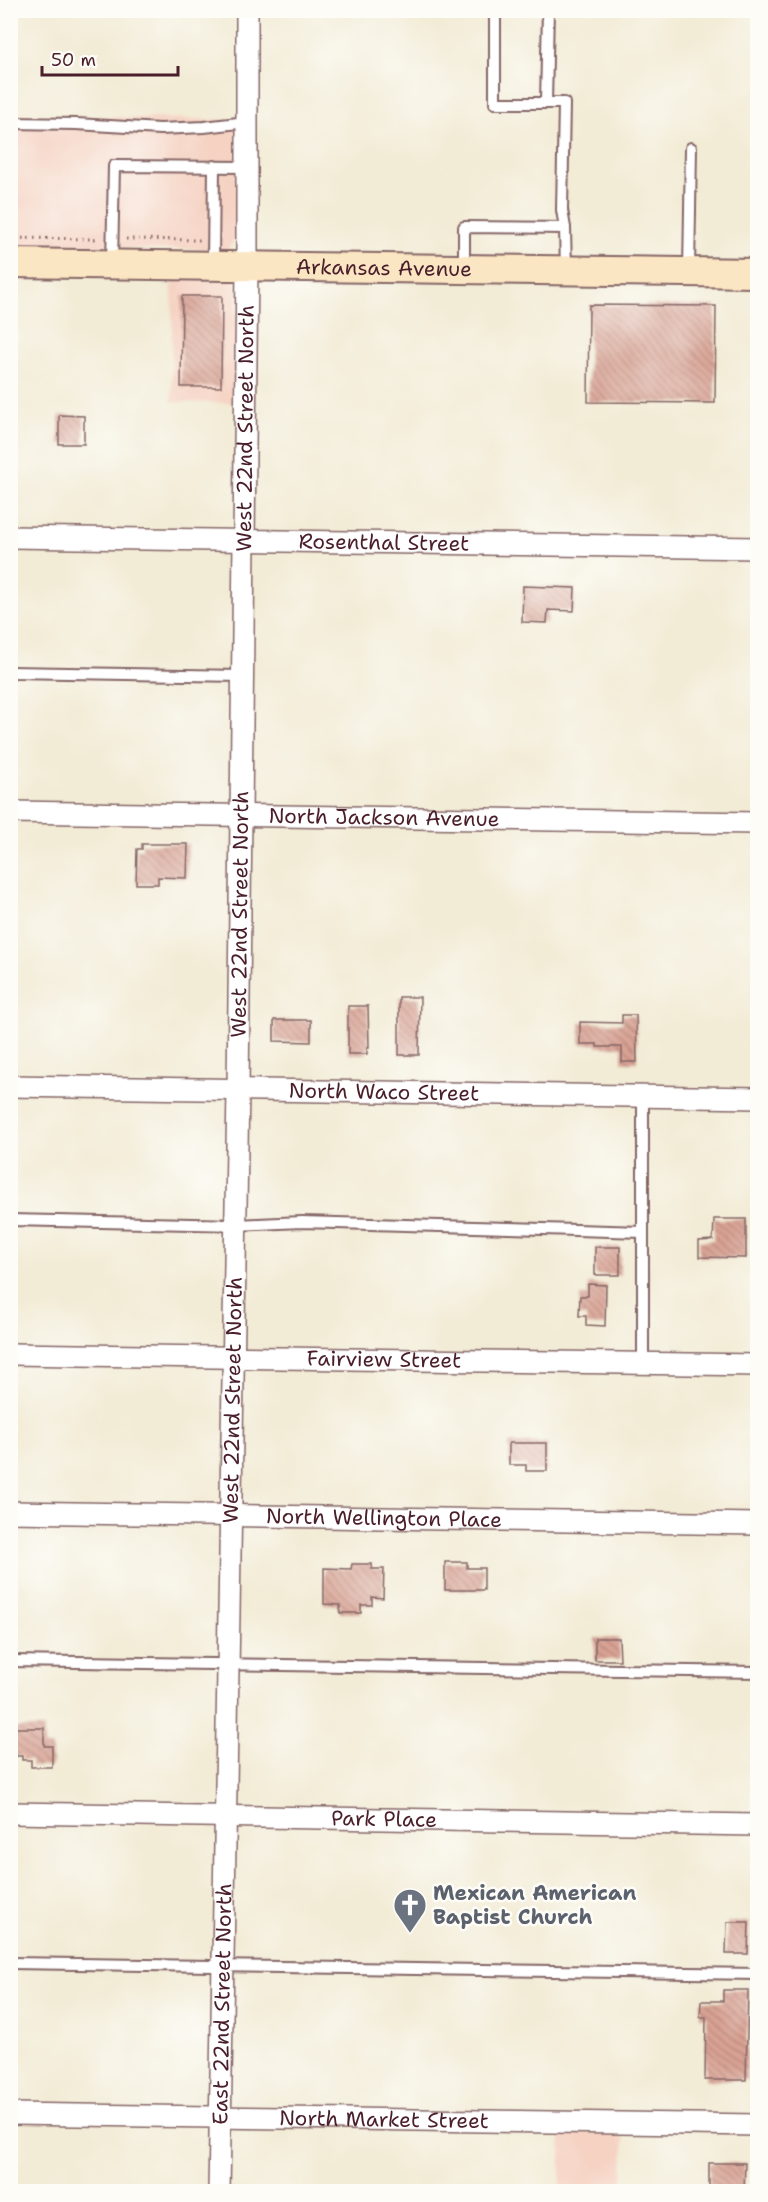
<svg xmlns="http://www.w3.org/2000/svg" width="768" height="2202" viewBox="0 0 768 2202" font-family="'Shantell Sans',sans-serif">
	<defs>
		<pattern id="building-back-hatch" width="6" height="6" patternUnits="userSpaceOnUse" patternTransform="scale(1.5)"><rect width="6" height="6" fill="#d9a394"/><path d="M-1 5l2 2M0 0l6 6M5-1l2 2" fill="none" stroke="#b28479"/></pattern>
	</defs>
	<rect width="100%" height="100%" fill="#fdfcf7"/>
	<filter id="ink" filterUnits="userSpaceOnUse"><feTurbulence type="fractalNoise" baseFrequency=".0167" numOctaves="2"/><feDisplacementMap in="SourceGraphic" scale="12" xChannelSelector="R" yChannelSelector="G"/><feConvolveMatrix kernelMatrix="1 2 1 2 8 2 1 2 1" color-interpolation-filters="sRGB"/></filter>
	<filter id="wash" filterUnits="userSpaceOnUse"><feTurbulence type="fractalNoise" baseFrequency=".008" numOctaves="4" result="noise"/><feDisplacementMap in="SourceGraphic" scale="24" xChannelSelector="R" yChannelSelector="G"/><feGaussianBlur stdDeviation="1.35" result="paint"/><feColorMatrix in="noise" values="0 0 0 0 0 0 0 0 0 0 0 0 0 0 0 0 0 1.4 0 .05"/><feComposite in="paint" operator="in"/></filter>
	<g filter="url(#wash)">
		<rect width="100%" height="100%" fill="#f2ebd5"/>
		<g fill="#f5d2c2">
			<polygon points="11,115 236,120 237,234 231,245 227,250 11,247"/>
			<polygon points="172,276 233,279 237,289 236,403 172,402"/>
			<polygon points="561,2133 624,2134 623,2191 561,2191"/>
		</g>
		<g id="blocks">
			<g fill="url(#building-back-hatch)">
				<polygon points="182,296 222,296 221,387 181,387"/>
				<polygon points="589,305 716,306 715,403 588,402"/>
				<polygon points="59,415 84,416 84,444 59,444"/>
				<polygon points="523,586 575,588 574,611 548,610 547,623 522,622"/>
				<polygon points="142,844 188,844 187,878 158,877 158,884 136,884 137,849 142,849"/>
				<polygon points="399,997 420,997 419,1055 399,1055"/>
				<polygon points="348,1006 368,1006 369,1048 367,1048 367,1054 348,1054"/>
				<polygon points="622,1015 636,1015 637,1062 622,1062 622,1047 597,1047 597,1044 580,1044 580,1022 622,1023"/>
				<polygon points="274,1020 311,1020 311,1042 274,1041"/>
				<polygon points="714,1219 746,1219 746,1258 699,1257 699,1241 713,1240"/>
				<rect x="595" y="1247" width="25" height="28"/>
				<polygon points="588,1284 606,1285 605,1326 586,1325 586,1316 579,1316 580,1296 588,1296"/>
				<polygon points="509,1443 547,1443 547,1471 526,1471 526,1465 509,1465"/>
				<polygon points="445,1562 467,1562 467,1568 484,1568 484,1590 445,1590"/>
				<polygon points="352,1564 372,1564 372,1569 384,1569 383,1598 372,1597 372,1605 361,1605 361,1613 340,1613 340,1605 324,1604 324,1568 351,1569"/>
				<polygon points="595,1638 619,1638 620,1660 595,1660"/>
				<polygon points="10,1728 44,1728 44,1746 52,1746 52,1767 31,1767 31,1760 22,1760 22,1756 10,1756"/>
				<polygon points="727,1922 749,1922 748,1954 726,1954"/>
				<polygon points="723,1990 748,1990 746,2080 705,2080 706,2017 700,2017 701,2001 723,2001"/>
				<polygon points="709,2163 745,2163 744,2192 709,2192"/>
			</g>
		</g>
	</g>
	<g filter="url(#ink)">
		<use href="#blocks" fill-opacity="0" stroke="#856666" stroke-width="1.5"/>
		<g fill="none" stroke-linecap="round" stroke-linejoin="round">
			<g stroke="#856666" stroke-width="14">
				<g id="lane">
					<polyline points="495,10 495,103 546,103 548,10"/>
					<polyline points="546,103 564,103 562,210 565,228"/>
					<polyline points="10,123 76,124 160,129 204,127 247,122"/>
					<polyline points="112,264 114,166 247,167"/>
					<polyline points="213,265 214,166"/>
					<polyline points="464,268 464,227 565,228 566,270"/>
					<polyline points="689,272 691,148"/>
					<polyline points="10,672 242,676"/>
					<polyline points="10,1220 237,1225 302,1222 643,1232"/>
					<polyline points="643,1363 643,1096"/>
					<polyline points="10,1661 758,1672"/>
					<polyline points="10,1963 758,1974"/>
				</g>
			</g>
			<g stroke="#856666" stroke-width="24">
				<g id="street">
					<path id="s1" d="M10,537L758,548"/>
					<path id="s2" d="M10,812L758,823"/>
					<path id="s3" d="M10,1086L758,1098"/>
					<path id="s4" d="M10,1354L758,1365"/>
					<path id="s5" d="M10,1512L758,1524"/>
					<path id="s6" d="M10,1813L758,1825"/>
					<path id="s7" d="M10,2114L758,2125"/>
					<path id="s8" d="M219,2192L238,1090L247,266V10"/>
				</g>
			</g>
			<g stroke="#856666" stroke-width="32">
				<g id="secondary">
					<path id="s9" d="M10,263L758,273"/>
				</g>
			</g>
			<g stroke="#856666" stroke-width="3" stroke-dasharray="1.5 4.5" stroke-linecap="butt">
				<polyline points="10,238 99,239"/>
				<polyline points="126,239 201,240"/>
			</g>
			<use href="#lane" stroke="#fff" stroke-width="10"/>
			<use href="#street" stroke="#fff" stroke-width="21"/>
			<use href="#secondary" stroke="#fbe6c4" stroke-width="28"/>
		</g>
	</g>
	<defs>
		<g id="church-pin" transform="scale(1.725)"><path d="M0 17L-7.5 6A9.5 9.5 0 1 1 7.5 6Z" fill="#6b7280" stroke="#fdfcf7"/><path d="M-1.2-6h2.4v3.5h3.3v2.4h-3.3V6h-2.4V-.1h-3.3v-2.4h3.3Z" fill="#fff"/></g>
	</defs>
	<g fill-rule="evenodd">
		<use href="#church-pin" x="410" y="1905"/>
	</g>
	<g text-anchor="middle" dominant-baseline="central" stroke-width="5" stroke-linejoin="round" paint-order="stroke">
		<g font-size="21" fill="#4a1f2b" stroke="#fdfcf7">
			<text stroke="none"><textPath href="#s9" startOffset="374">Arkansas Avenue</textPath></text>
			<text stroke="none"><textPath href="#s8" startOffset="1764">West 22nd Street North</textPath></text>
			<text stroke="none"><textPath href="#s1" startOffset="374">Rosenthal Street</textPath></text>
			<text stroke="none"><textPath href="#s2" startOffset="374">North Jackson Avenue</textPath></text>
			<text stroke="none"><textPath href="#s8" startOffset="1278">West 22nd Street North</textPath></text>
			<text stroke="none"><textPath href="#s3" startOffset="374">North Waco Street</textPath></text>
			<text stroke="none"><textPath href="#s4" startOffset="374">Fairview Street</textPath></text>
			<text stroke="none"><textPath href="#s8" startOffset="792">West 22nd Street North</textPath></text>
			<text stroke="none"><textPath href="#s5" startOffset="374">North Wellington Place</textPath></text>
			<text stroke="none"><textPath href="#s6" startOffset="374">Park Place</textPath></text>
			<text stroke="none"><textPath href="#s8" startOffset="188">East 22nd Street North</textPath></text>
			<text stroke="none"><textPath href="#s7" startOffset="374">North Market Street</textPath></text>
		</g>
		<g font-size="21" font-weight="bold" fill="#5b616d" stroke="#fdfcf7" text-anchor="start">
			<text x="433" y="1893">Mexican American<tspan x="433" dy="24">Baptist Church</tspan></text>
		</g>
	</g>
	<rect width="768" height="2202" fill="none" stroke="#fdfcf7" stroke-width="36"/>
	<path d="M42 66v9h136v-9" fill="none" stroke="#4a1f2b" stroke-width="3"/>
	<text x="51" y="66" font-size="18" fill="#4a1f2b" stroke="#fdfcf7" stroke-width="4.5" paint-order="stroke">50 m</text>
</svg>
